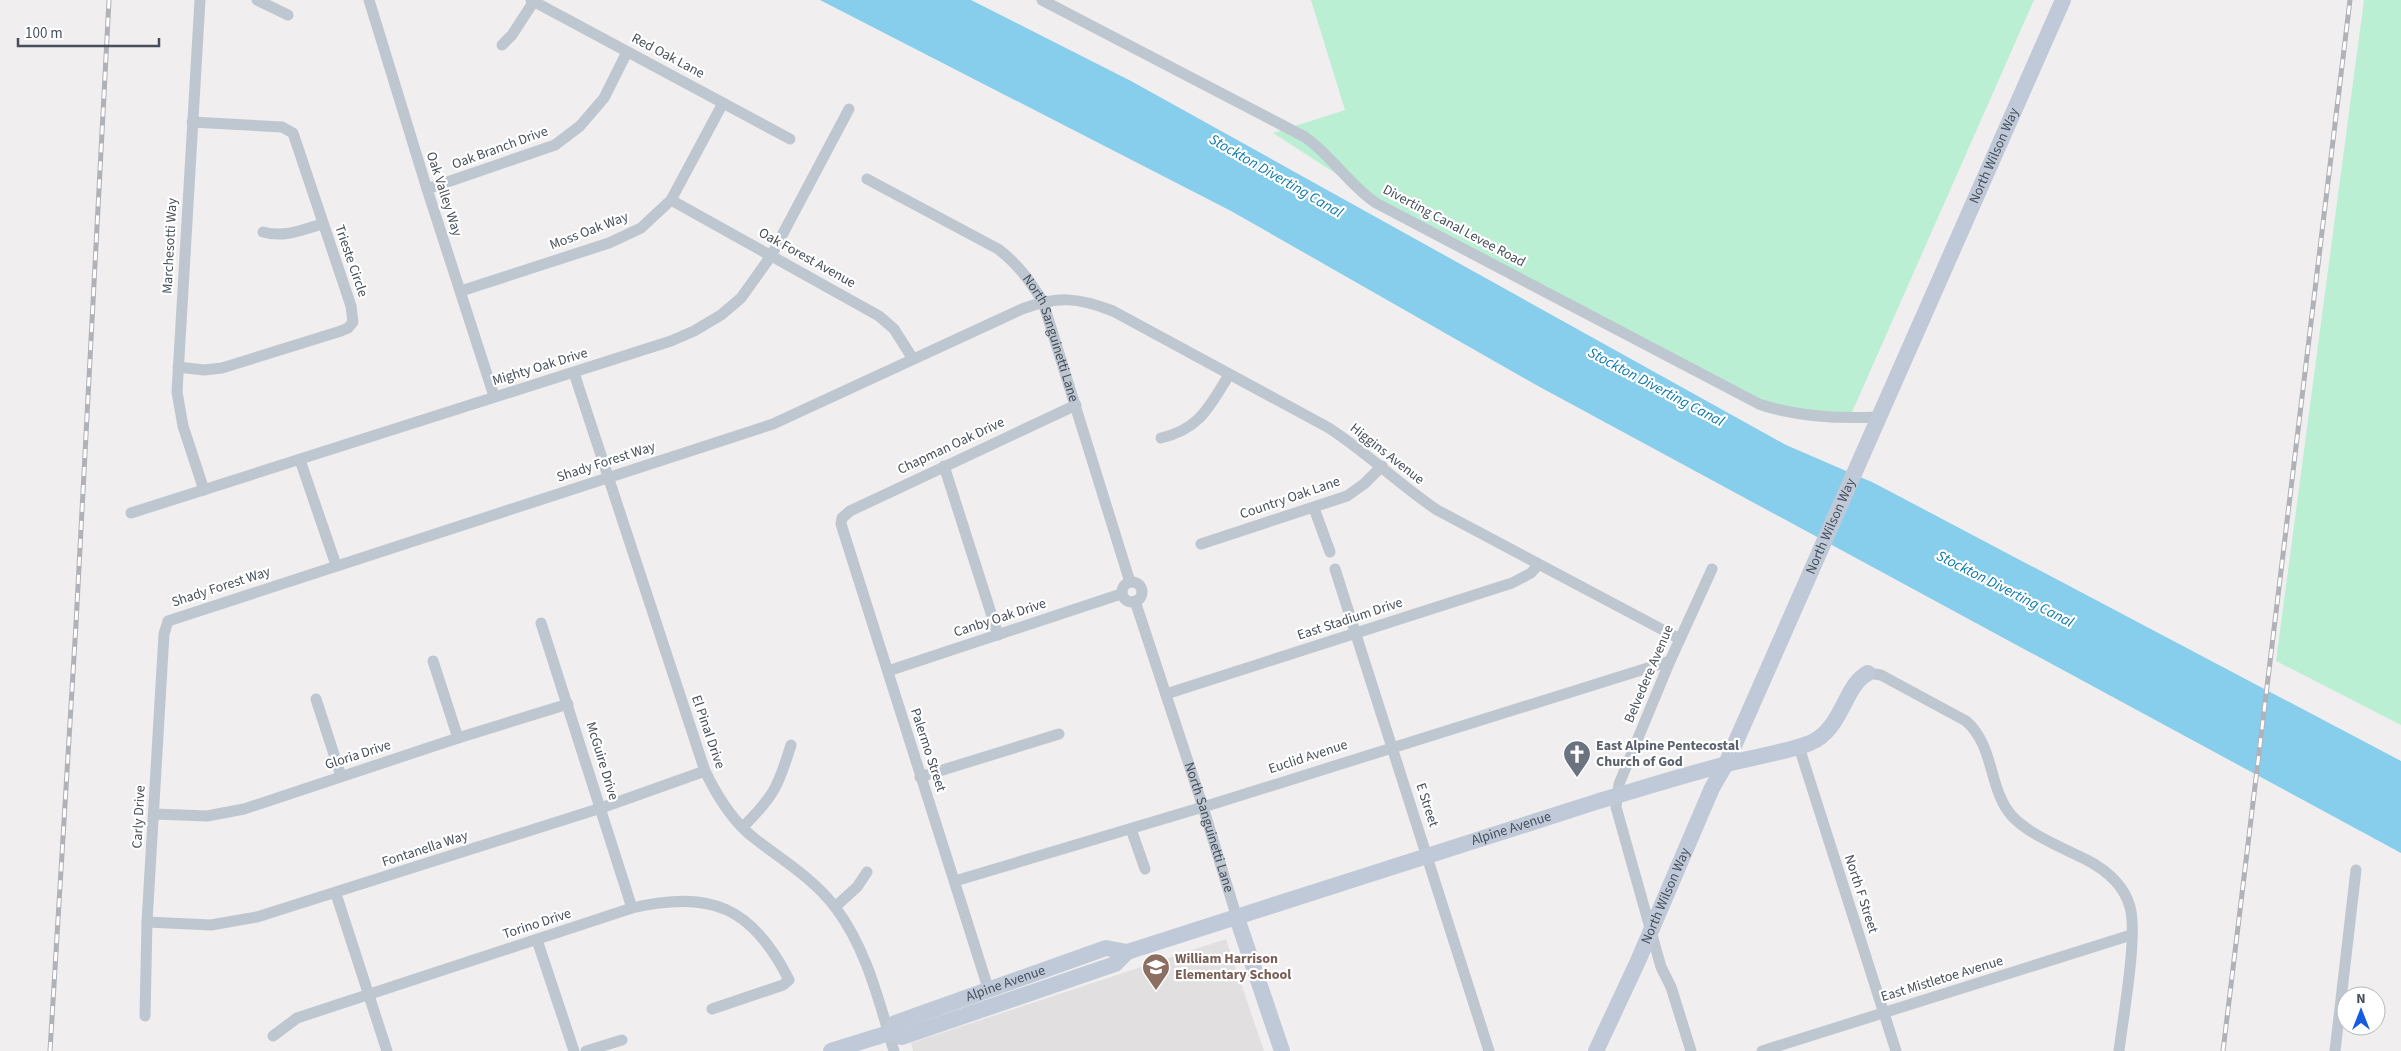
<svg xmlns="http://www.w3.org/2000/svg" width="2401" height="1051" viewBox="0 0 2401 1051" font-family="'Source Sans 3',sans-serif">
	<rect width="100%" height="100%" fill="#f0eeee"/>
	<polygon fill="#e1dfe0" points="1226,939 1264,1051 913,1051 911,1043"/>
	<g fill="#bbefd4">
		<polygon points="1311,0 2034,0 1849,419 1764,412 1358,188 1273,133 1345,110"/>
		<polygon points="2364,0 2401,0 2401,725 2276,661"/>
	</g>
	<polygon fill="#87ceed" points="820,0 971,0 1131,81 1786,445 1874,483 2401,761 2401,853 1538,386 1231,211"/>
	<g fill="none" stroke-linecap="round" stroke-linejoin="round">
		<g stroke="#bec7d0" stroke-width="11">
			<polyline points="200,0 177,392 183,426 204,490"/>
			<polyline points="257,0 288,15"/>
			<polyline points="369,0 427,189 494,396"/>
			<polyline points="531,0 790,139"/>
			<path d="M1042,0L1305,137C1332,156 1349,185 1376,203L1759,404C1797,417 1838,419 1878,417"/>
			<polyline points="502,45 512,35 534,1"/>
			<path id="s1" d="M867,179L998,249C1018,264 1030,281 1043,302L1130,582"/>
			<polyline points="427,189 555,145 580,126 604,98 627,52"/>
			<polyline points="671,200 879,316 894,329 913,359"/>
			<path d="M263,232C284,238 302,230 322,224"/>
			<polyline points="461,291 609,243 641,228 671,200 723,103"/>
			<polyline points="178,367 204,370 222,368 341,331 348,328 353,322 351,306 293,133 282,127 192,122"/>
			<path d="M574,373L705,771C717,796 732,821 754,838C782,860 813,878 835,907C867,949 879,1002 894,1051"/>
			<path d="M1161,438C1200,429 1209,407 1229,375"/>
			<polyline points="300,460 336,565"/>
			<polyline points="944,466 998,635"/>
			<polyline points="1314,508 1330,552"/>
			<polyline points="131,513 671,341 694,331 721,315 741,298 771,256 849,109"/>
			<polyline points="1201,544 1347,496 1364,484 1382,466"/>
			<polyline points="1335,569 1489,1051"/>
			<circle cx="1132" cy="592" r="10"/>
			<path id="s2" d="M1135,601L1203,807L1237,918"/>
			<polyline points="541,623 632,908"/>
			<polyline points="433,661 458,738"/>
			<polyline points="888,671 1121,594"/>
			<path d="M1868,673L1881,675L1966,721C1995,746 1988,789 2012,816C2028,834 2065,849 2087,860C2106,870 2124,885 2130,907C2138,936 2123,1017 2119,1051"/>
			<polyline points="1166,694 1512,583 1531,573 1538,565"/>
			<polyline points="316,699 341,776"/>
			<polyline points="1799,747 1896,1051"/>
			<polyline points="920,777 1059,734"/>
			<polyline points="155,814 207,816 244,809 458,738 568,704"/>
			<path d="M743,827C774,796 778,787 791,745"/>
			<polyline points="1131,829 1145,869"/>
			<polyline points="955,881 1213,804 1670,661"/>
			<polyline points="336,894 387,1051"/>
			<polyline points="835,907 857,887 867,872"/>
			<polyline points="147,922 211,925 257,917 601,808 705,771"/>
			<polyline points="537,940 574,1051"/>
			<polyline points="989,991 841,524 842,518 850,511 1076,405"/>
			<path d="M145,1016L147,922L164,634L168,621L773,424L1022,309C1058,296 1077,297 1113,311L1329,428C1367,453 1399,484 1437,510L1680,639"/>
			<path d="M273,1036L297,1018L632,908C710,890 752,906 789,980L783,985L712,1009"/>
			<polyline points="586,1051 622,1040"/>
			<polyline points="1691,1051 1671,987 1661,967 1616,807 1619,784 1670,661 1712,569"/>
			<polyline points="1762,1051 2131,935"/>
			<polyline points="2335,1051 2356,870"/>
		</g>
		<g stroke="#c0c9d7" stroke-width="16">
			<polyline points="1237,918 1282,1051"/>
			<path id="s3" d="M889,1033L895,1023L1106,948L1127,952"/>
			<path id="s4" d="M831,1051L889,1033L902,1037L1115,964L1127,952C1285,903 1441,850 1599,801C1643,788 1687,774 1731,763C1757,756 1784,753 1810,743C1843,729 1844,685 1868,673"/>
			<path id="s5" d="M1596,1051L1638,961L1712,788L1726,764L2063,0"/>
		</g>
		<g stroke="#b0b2b8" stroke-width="5">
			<g id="rail">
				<polyline points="50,1051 76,624 109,0"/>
				<polyline points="2223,1051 2350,0"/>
			</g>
		</g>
		<use href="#rail" stroke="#fff" stroke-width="3" stroke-dasharray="9" stroke-linecap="butt"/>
	</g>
	<defs>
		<g id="church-pin" transform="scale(1.4375)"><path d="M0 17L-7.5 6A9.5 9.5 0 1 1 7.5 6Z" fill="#6b7280" stroke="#fff"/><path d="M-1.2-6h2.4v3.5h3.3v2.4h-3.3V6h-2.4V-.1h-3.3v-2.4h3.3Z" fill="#fff"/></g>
		<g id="school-pin" transform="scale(1.4375)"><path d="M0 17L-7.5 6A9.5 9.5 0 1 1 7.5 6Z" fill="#8d6e63" stroke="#fff"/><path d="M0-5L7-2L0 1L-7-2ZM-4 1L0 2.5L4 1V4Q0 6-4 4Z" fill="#fff"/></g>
	</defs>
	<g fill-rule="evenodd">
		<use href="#church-pin" x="1577" y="754"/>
		<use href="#school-pin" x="1156" y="967"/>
	</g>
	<g text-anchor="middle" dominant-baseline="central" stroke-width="4.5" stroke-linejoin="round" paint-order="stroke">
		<g font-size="14" fill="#464f5b" stroke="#fff">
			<text transform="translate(668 56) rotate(28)">Red Oak Lane</text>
			<text transform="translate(500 148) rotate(-20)">Oak Branch Drive</text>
			<text stroke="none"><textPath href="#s5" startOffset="980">North Wilson Way</textPath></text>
			<text transform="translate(444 194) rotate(72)">Oak Valley Way</text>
			<text transform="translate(1454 226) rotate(28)">Diverting Canal Levee Road</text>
			<text transform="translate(589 231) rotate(-21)">Moss Oak Way</text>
			<text transform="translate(170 246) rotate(-87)">Marchesotti Way</text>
			<text transform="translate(807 258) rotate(29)">Oak Forest Avenue</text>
			<text transform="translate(351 261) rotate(71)">Trieste Circle</text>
			<text stroke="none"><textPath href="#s1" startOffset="255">North Sanguinetti Lane</textPath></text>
			<text transform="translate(540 367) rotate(-17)">Mighty Oak Drive</text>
			<text transform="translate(951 446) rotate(-25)">Chapman Oak Drive</text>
			<text transform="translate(1387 454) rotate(38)">Higgins Avenue</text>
			<text transform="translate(606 462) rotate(-18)">Shady Forest Way</text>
			<text transform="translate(1290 498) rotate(-19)">Country Oak Lane</text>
			<text stroke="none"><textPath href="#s5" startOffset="575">North Wilson Way</textPath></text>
			<text transform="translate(221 587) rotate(-18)">Shady Forest Way</text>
			<text transform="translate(1000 618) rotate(-18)">Canby Oak Drive</text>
			<text transform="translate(1350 619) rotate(-18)">East Stadium Drive</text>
			<text transform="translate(1649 674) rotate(-67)">Belvedere Avenue</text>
			<text transform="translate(708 732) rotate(71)">El Pinal Drive</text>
			<text transform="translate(928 750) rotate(72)">Palermo Street</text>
			<text transform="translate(358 755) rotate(-18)">Gloria Drive</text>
			<text transform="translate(1308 757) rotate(-18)">Euclid Avenue</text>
			<text transform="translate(602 761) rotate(73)">McGuire Drive</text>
			<text transform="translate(1427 805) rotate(72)">E Street</text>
			<text transform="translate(139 817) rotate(-87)">Carly Drive</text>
			<text stroke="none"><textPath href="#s2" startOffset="238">North Sanguinetti Lane</textPath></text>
			<text stroke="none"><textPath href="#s4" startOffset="720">Alpine Avenue</textPath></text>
			<text transform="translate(425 849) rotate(-18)">Fontanella Way</text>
			<text transform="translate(1861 894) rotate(72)">North F Street</text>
			<text stroke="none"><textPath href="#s5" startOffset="170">North Wilson Way</textPath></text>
			<text transform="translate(537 924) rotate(-18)">Torino Drive</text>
			<text transform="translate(1942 979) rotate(-17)">East Mistletoe Avenue</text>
			<text stroke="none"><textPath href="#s3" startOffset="129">Alpine Avenue</textPath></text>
		</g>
		<g font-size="14" font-weight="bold" fill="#5b616d" stroke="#fff" text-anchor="start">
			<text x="1596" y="746">East Alpine Pentecostal<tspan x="1596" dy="16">Church of God</tspan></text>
		</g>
		<g font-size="14" font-weight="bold" fill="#785e54" stroke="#fff" text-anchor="start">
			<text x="1175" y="959">William Harrison<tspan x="1175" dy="16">Elementary School</tspan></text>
		</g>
		<g font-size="15" font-style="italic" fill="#0a79aa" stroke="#fff">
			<text transform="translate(1276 176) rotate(30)">Stockton Diverting Canal</text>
			<text transform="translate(1656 387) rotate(28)">Stockton Diverting Canal</text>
			<text transform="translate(2005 589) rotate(27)">Stockton Diverting Canal</text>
		</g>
	</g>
	<g transform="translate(2361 1011)"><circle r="24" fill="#ffffff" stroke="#b5b9bd"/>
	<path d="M0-4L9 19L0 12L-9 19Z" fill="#165ce2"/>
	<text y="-8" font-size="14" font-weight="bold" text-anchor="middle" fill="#464f5b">N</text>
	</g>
	<path d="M18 38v8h141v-8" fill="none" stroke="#464f5b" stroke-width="2.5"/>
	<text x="25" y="38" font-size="15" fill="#464f5b" stroke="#ffffff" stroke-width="4" paint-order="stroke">100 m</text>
</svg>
